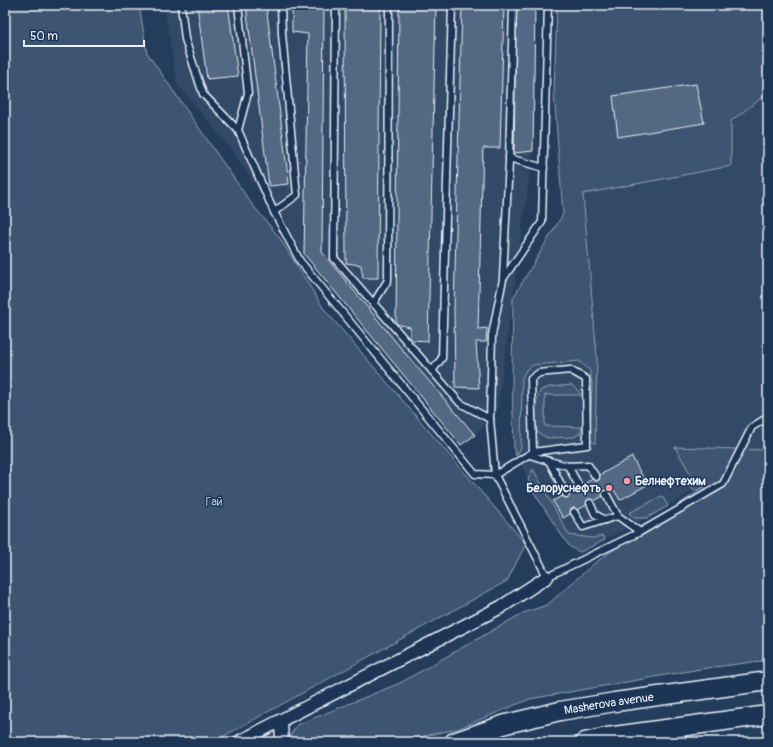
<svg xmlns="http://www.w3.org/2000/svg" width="773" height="747" viewBox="0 0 773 747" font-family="Pangolin,sans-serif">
	<rect width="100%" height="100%" fill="#253d5d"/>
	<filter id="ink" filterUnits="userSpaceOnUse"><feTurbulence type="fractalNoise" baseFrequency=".025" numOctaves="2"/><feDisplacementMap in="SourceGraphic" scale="8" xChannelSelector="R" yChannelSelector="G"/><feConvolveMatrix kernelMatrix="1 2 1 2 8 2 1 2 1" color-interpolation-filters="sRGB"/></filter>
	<g filter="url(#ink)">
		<g fill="#334a68">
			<polygon points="164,5 535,5 533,151 497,411 475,435 461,445 304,254 225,141 177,84"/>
			<polygon points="768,94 768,450 713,483 694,491 647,518 580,552 570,547 562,536 535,494 514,449 518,367 526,361 597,357 583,194 731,166 731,121"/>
		</g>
		<g fill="#3e5472" stroke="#93a2b5">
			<polygon points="5,5 139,5 147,53 251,203 279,237 324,309 526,544 507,581 213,742 5,742"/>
			<polygon points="557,5 768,5 768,93 731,121 731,166 583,194 597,357 595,444 590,439 592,384 590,371 579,361 533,365 526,370 522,378 521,448 516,456 514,449 512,380 513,298 563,214 554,93"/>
			<path d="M572,385L578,391L581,395H545V426L581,427V431L579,434L574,437L547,438L537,432C534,419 534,402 541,390L550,387Z"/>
			<polygon points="675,447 768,450 768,660 700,669 530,699 457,729 396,742 286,742 297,725 400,683 523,613 547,605 596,562 704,487 694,491 689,485 695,482"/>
			<polygon points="533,469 569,535 592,538 603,536 605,540 580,552 570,547 562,536 535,494 528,479"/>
			<polygon points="662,496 668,506 647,518 634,518 629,513"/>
		</g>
		<g fill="#536782" stroke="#e8f1f8">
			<polygon points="197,5 228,5 238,76 207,79"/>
			<polygon points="246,5 266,5 289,184 269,186"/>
			<polygon points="292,5 324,5 322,252 405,353 475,435 461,445 304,254 308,34 292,32"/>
			<polygon points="345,5 380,5 378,278 363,278 361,265 346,263"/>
			<polygon points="399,5 436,5 428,341 410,340 410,327 396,324"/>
			<polygon points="462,5 504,5 500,148 483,148 478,329 487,328 486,342 476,342 479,388 455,387 454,309"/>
			<polygon points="516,5 535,5 533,151 514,153"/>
			<polygon points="696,84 704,123 618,137 613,96"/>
			<polygon points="632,457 647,485 620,500 614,490 563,518 553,501"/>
		</g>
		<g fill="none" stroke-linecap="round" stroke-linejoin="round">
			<g stroke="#e8f1f8" stroke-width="9">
				<g id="lane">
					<polyline points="181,5 185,39 203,94 238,130 274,212 300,261 475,474 495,475 533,452 531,379 539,373 570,370 586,379 587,445 533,452"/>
					<polyline points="238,5 248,93 238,130"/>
					<polyline points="336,5 334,258 460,403 490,419"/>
					<polyline points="548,5 542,222 503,279 492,335 490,419 495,475 547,577 640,532 723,484 752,427 768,417"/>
					<polyline points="509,158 544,168"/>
					<polyline points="274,212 297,195 282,34 281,5"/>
					<polyline points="503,277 509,162 513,5"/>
					<polyline points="373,304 388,280 389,5"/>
					<polyline points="432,371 442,358 452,5"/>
					<polyline points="530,455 549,461 566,494"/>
					<polyline points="549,461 568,466 579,486"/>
					<polyline points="568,466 588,465 596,477"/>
					<polyline points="574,512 583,527 605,520 595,514 590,503"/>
					<polyline points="618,516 640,532"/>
					<polyline points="605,520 618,516 606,494"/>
				</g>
			</g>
			<g stroke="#e8f1f8" stroke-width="15">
				<g id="street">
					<polyline points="281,721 282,742"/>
					<polyline points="239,742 501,607 547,577"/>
				</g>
			</g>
			<g stroke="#e8f1f8" stroke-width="21">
				<g id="secondary">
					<path id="s1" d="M454,742L506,724L560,711L615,702L768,681"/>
					<polyline points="585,742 607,737 768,715"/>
				</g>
			</g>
			<use href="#lane" stroke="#1d3557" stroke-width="6"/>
			<use href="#street" stroke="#1d3557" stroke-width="12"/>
			<use href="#secondary" stroke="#1d3557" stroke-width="18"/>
		</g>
	</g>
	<g fill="#ff9aa2" stroke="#1d3557" stroke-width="1.5">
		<circle cx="627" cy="481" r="4"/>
		<circle cx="609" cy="488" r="4"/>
	</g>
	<g text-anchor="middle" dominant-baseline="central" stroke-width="3" stroke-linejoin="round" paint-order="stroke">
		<g font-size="12" font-weight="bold" fill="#e8f1f8" stroke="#1d3557" text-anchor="start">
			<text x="635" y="481">Белнефтехим</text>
			<text x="601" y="488" text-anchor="end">Белоруснефть</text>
		</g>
		<g font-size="12" fill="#b5c2d0" stroke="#1d3557">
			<text x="214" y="502">Гай</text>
		</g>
		<g font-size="12" fill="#e8f1f8" stroke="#1d3557">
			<text stroke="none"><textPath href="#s1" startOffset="160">Masherova avenue</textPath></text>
		</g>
	</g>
	<rect width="773" height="747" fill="none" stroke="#1d3557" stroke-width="20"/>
	<rect x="10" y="10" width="753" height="727" fill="none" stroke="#e8f1f8" stroke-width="1.5" filter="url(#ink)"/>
	<path d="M24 40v6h120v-6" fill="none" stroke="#e8f1f8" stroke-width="2"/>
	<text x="30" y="40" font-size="12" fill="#e8f1f8" stroke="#1d3557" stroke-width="3" paint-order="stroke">50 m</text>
</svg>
